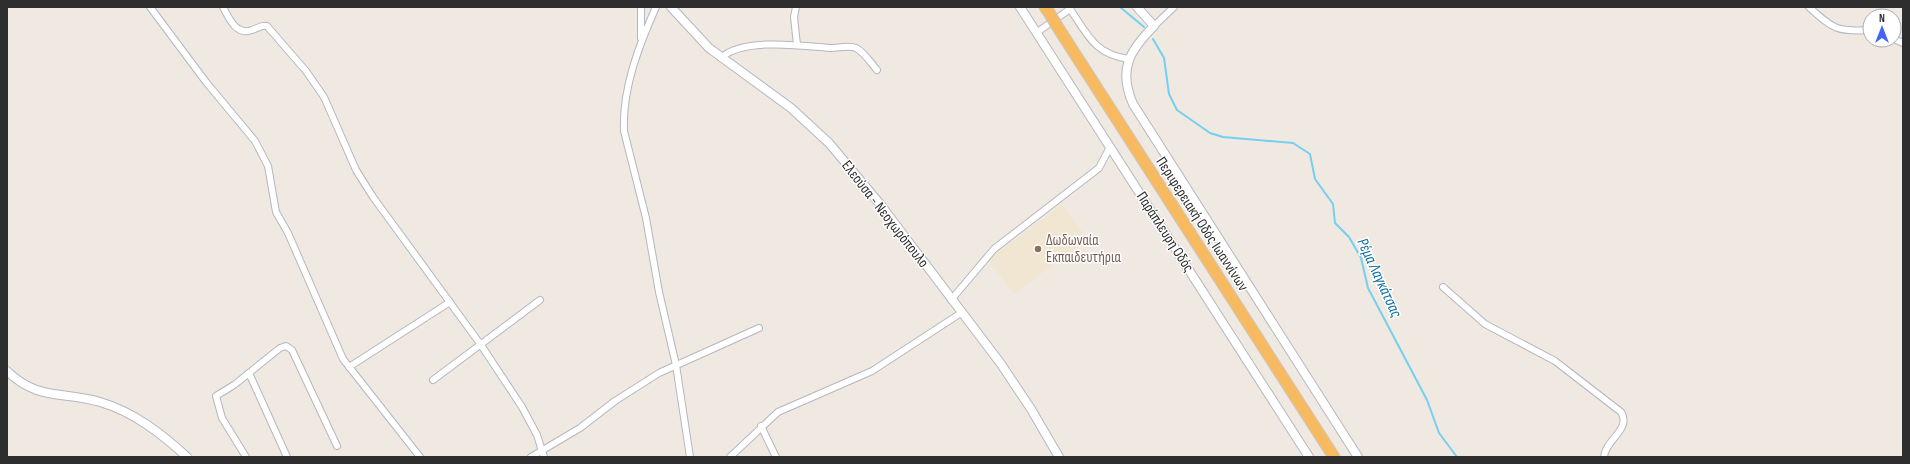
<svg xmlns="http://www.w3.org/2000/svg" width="1910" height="464" viewBox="0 0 1910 464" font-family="'Sofia Sans Condensed',sans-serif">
	<rect width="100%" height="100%" fill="#efe9e1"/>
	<polygon fill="#f0e6d1" points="1062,205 1088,239 1014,294 988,260"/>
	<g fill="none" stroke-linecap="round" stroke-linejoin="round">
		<g stroke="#75cff0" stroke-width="2">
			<polyline points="1120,7 1144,27"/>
			<polyline points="1153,39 1164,58 1169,94 1177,110 1210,133 1223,137 1293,143 1310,154 1315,179 1333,204 1335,223 1349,237 1361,258 1368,288 1427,400 1439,433 1457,457"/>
		</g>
		<g stroke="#b4b7c1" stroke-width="8">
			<g id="minor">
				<polyline points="150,7 206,82 255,141 268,166 276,212 288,233 343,359 420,457"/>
				<path d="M223,7C229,18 236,36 252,30C258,28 261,25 267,26L306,71L324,97L356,170L373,197L481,345L522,407L537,435L544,457"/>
				<polyline points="641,7 641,38"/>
				<path d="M656,7C639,45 622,89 624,131L646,218L659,292L676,365L690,457"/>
				<polyline points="796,7 794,17 797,45"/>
				<path d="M1809,7C1833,29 1837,32 1870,30"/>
				<polyline points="1154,26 1174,7"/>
				<path d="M1036,33L1070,9C1088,35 1094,54 1129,59"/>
				<polyline points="1894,39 1903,43"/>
				<path d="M721,58C742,37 804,46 831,48C838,48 849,45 856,48C864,52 871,63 877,70"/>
				<path d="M1443,287L1485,324L1555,361L1621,412C1632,429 1605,440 1604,457"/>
				<polyline points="951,300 994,249 1099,168 1110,147"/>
				<polyline points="349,367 450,302"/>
				<polyline points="249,373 287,457"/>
				<polyline points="433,380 540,300"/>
				<polyline points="761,426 776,457"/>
				<polyline points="246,457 222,418 216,396 234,385 280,348 286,346 292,350 337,446"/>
				<polyline points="531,457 580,428 615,401 659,373 759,328"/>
				<polyline points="730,457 778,412 872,371 961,313"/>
			</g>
		</g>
		<g stroke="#b4b7c1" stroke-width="10">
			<g id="tertiary">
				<polyline points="671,7 709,48 791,108 829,143 880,204 1001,364 1031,409 1059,457"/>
				<polyline points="1020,7 1309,457"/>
				<path d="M1137,7L1154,26C1129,51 1118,70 1133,104L1358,457"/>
				<path d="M7,371C38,401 63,391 100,402C134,412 162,434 187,457"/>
			</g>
		</g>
		<g stroke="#c9c9c9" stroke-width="13">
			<g id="trunk">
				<polyline points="1045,7 1050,14"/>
				<polyline points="1057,26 1334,457"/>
			</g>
		</g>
		<use href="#minor" stroke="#fff" stroke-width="6"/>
		<use href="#tertiary" stroke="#fff" stroke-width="8"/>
		<use href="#trunk" stroke="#f8ba60" stroke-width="11"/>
		<g stroke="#c9c9c9" stroke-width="13" stroke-linecap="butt">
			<polyline id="trunk-bridge" points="1050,14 1057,26"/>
		</g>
		<use href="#trunk-bridge" stroke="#f8ba60" stroke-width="11"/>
	</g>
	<circle fill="#8d6e63" stroke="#fff" stroke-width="1.5" cx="1038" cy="249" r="4"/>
	<g text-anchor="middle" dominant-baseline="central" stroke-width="3" stroke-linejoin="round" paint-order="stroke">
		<g font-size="15" fill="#2e2e2e" stroke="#fff">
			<text transform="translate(885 214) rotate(52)">Ελεούσα - Νεοχωρόπουλο</text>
			<text transform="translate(1202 224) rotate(57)">Περιφερειακή Οδός Ιωαννίνων</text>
			<text transform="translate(1165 232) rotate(57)">Παράπλευρη Οδός</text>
		</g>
		<g font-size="15" fill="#785e54" stroke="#fff" text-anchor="start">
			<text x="1046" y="240">Δωδωναία<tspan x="1046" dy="17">Εκπαιδευτήρια</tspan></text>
		</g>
		<g font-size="16" font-style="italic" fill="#0d6fa3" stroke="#fff">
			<text transform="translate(1379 278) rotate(65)">Ρέμα Λαγκάτσας</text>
		</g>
	</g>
	<rect width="1910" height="464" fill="none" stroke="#2e2e2e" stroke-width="16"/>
	<g transform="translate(1882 28)"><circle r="19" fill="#ffffff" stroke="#ababab"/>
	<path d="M0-3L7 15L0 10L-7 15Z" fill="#4264fb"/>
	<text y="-6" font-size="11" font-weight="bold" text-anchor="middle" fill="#2e2e2e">N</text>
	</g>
</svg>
